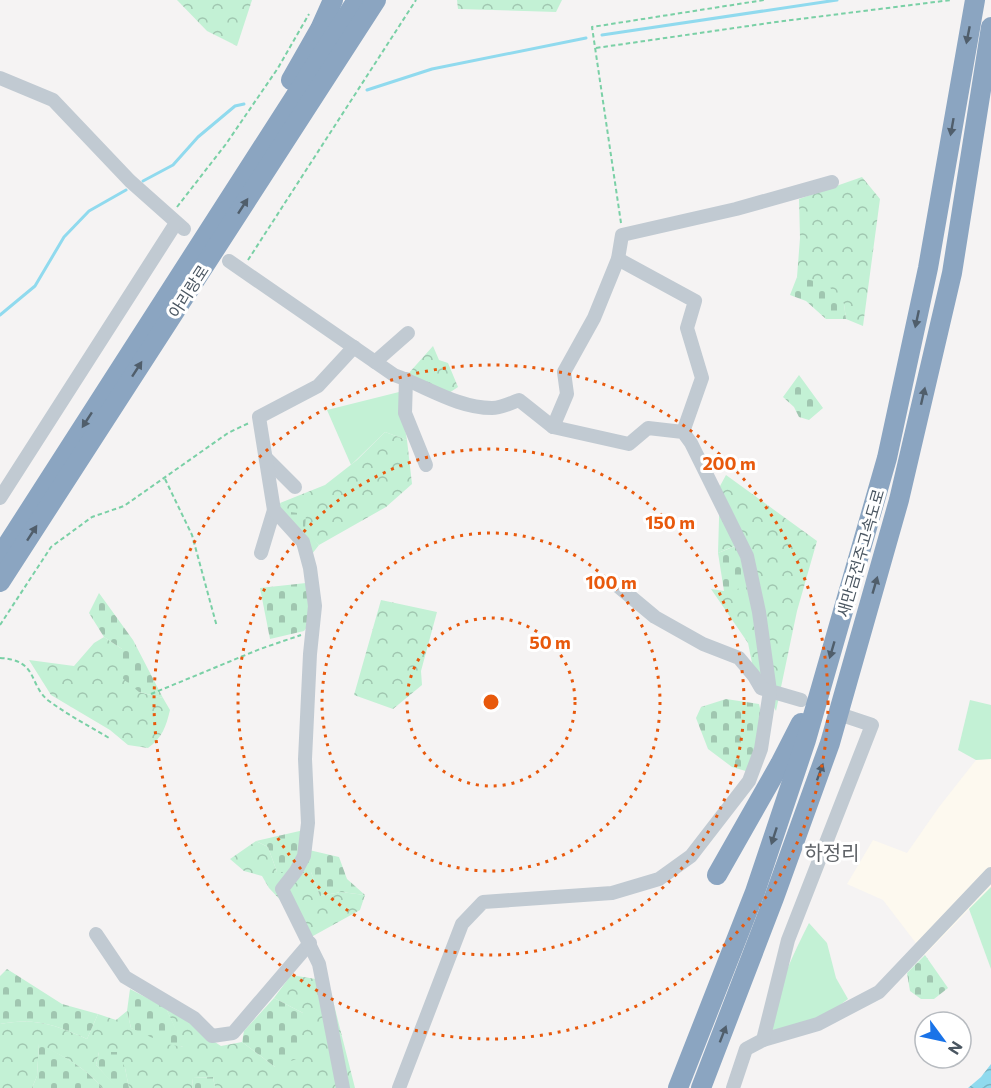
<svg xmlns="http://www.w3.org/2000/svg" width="991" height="1088" viewBox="0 0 991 1088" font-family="Commissioner,'Noto Sans KR',sans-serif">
	<defs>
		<pattern id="forest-crowns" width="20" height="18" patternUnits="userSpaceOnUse" patternTransform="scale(1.5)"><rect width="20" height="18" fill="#c3f1d5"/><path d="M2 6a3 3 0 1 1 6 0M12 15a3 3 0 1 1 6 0" fill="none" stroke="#a0c6b0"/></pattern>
		<pattern id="cemetery-stones" width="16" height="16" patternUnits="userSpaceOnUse" patternTransform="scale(1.5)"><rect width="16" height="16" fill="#c3f1d5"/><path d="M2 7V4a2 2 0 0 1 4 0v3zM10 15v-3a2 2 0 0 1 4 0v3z" fill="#a0c6b0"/></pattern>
		<pattern id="water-waves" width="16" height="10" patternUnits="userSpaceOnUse" patternTransform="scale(1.5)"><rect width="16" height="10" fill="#90daee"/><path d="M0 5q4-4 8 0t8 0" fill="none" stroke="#78b4c4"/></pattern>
	</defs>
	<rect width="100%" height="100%" fill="#f5f3f3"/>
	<polygon fill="#fdf9ef" points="991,759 991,887 925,955 883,900 847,884 873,840 907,853 939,807 976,760"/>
	<g fill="#c3f1d5">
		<polygon points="399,392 407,440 385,432 351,465 327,410"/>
		<polygon points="970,700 991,705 991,759 976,760 958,750"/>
		<polygon points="991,887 991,969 969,909"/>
		<path d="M809,923L827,943L836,978L848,999L821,1019L766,1033C775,995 791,958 809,923Z"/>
	</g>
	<g fill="url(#forest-crowns)">
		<polygon points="177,0 252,0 237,46 207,31"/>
		<polygon points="457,0 562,0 556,12 458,9"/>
		<polygon points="862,177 880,199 863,326 846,319 844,304 797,277 800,238 799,199"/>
		<polygon points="433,346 439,360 448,363 458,387 449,393 408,374"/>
		<polygon points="385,432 407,440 412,484 386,507 319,545 280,503 325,485 357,460"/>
		<polygon points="726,475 817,541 797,611 776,711 753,668 748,643 711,589 724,591 737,545 718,553 720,486"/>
		<polygon points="381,600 437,612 421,671 422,685 393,709 354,695"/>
		<path d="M104,637L122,649L139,692L163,698L170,710C166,727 162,738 148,748L128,745L110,730L51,695L29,660L74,666L94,643Z"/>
		<polygon points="256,841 268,847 277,872 311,872 320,896 341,892 365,895 360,910 304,941 285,905 269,888 262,876 244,871 230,859"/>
		<path d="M291,975L328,981L355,1088H215L213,1077L193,1078L192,1088H129L125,1068L99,1052L96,1065L118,1088H102C86,1067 62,1056 39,1044L37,1076L32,1088H0V1024C33,1017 57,1025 87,1039L98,1014L116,1020L127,1011L131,1028L183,1047L166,1008L196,1023L201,1033L221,1046L242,1042L275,1067L303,1013L274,998Z"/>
	</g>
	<g fill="url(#cemetery-stones)">
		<polygon points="797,277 827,284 844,304 846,319 826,319 806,301 790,295"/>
		<polygon points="799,375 823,408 809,420 799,417 794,407 783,397"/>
		<polygon points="280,503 290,512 306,514 305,528 319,545 312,554 279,509"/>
		<polygon points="738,545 749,587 724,591 718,553"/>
		<polygon points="306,583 310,623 304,631 270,639 260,588"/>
		<polygon points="99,593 133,640 163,698 139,692 121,677 122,649 104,637 89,613"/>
		<path d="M726,699L759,704C765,726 756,751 749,772L732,767L708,749L696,718L701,707Z"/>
		<polygon points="304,830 309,850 339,857 347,879 365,895 341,892 320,896 311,872 277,872 268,847 256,841"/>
		<polygon points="925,955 948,988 934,999 921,999 910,991 907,973"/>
		<path d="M7,969L62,1004L98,1014L87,1039C57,1025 33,1017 0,1024V976Z"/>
		<polygon points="130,989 166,1008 184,1047 166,1044 131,1028 127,1011"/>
		<polygon points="274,998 303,1013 299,1058 275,1067 242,1042 244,1031"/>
		<path d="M39,1043C62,1056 86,1067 102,1088H32L37,1076Z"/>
		<polygon points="99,1052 117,1052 125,1068 129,1088 117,1088 96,1065"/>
		<polygon points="213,1077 215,1088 192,1088 193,1078"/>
	</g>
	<polygon fill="url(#water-waves)" points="991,1064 991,1088 968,1088 981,1077"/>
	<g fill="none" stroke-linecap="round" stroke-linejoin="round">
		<g stroke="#90daee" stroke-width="3">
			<polyline points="602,35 837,0"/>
			<polyline points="367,90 432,69 586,38"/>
			<polyline points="143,181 173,165 198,137 235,106 244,104"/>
			<polyline points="0,315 35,286 64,237 89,211 126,190"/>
		</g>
		<g stroke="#7ad0a6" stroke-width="2" stroke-dasharray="4.5 3" stroke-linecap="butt">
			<polyline points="596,48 776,22 951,0"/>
			<polyline points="177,207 226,144 278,68 309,14"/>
			<polyline points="621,223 592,27 764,0"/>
			<polyline points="248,260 416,0"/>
			<polyline points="165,479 192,535 217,627"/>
			<polyline points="0,625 51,547 92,517 124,506 228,433 249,423"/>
			<path d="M0,658C39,660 28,685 49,701C68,715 89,726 109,738"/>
			<polyline points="151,694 260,649 301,635"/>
		</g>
		<g stroke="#c1cad2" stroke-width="14">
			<polyline points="0,78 53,100 130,181 184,229"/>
			<polyline points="618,259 695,301 687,328 702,378 683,432"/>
			<path d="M229,261L394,375C426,386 457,408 492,408C501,408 511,403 519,400L553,427L629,444L648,428L683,432L691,443L747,556L759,612L770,691L801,700"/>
			<polyline points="375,362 408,333"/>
			<polyline points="406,379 405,413 426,465"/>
			<polyline points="553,427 567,394 564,372 594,318 618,259 622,235 736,209 832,182"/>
			<polyline points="266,458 295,487"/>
			<polyline points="0,498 176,223"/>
			<polyline points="261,553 274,510"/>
			<polyline points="96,934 125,977 194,1018 212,1036 233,1033 310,943"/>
			<polyline points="763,1040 818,1024 879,992 991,874"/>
			<polyline points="343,1088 319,964 282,889 296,871 304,856 308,823 305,759 310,654 315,606 310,568 303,542 274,510 259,417 318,386 354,347"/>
			<polyline points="399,1088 462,924 483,902 612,893 659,879 691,856 749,781 761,749 770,691 761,688 754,676 739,658 703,644 655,617 613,582"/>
			<polyline points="733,1088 746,1049 763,1040 788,940 872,725 848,717"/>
		</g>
		<g stroke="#8ba5c1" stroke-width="20">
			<polyline points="291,80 320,29 333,0"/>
			<polyline points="0,556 357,0"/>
			<polyline points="0,582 376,0"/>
			<polyline points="717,875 780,764 801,723"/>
			<polyline points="678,1088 755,892 806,740 887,458 928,268 975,0"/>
			<polyline points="701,1088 774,898 830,743 899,500 952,273 991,27"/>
		</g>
	</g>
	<defs><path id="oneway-solid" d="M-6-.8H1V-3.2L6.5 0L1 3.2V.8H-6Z" transform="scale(1.5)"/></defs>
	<g fill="#505e6b">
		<use href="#oneway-solid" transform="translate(968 35) rotate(101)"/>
		<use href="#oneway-solid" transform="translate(952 127) rotate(100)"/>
		<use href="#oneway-solid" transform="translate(243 206) rotate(-57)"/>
		<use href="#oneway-solid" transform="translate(917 319) rotate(102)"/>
		<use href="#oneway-solid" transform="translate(137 369) rotate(-57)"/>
		<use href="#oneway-solid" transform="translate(923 396) rotate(-77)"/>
		<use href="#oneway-solid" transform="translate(87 420) rotate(123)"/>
		<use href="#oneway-solid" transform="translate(32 533) rotate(-57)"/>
		<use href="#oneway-solid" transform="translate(875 585) rotate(-74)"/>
		<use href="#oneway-solid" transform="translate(832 650) rotate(106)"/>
		<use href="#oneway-solid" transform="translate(820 772) rotate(-70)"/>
		<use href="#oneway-solid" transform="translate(774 836) rotate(108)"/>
		<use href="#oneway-solid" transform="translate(723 1034) rotate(-69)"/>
	</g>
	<g fill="none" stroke="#e8590c" stroke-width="3" stroke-dasharray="3 6">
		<circle cx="491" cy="702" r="84"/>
		<circle cx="491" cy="702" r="169"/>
		<circle cx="491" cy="702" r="253"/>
		<circle cx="491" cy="702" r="337"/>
	</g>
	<g text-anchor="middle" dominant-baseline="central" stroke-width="6" stroke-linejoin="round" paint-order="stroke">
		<g font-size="16" fill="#4a5661" stroke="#fff">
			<text transform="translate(188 291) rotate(-57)">아리랑로</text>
			<text transform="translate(860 553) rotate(-74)">새만금전주고속도로</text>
		</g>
		<g font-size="20" fill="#5f6368" stroke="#fff">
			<text x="832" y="852">하정리</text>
		</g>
	</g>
	<circle cx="491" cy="702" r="9" fill="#e8590c" stroke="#fff" stroke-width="3"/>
	<g font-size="18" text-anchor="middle" font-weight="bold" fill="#e8590c" stroke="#fff" stroke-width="6" stroke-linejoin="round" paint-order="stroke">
		<text x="729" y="470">200 m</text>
		<text x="670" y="529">150 m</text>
		<text x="611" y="589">100 m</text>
		<text x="550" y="649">50 m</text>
	</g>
	<g transform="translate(943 1040) rotate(123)"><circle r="28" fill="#ffffff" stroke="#b7bbc0" stroke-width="1.5"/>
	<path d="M0-4.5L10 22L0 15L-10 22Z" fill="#1a73e8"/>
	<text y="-9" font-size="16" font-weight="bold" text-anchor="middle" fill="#4a5661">N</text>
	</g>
</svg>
